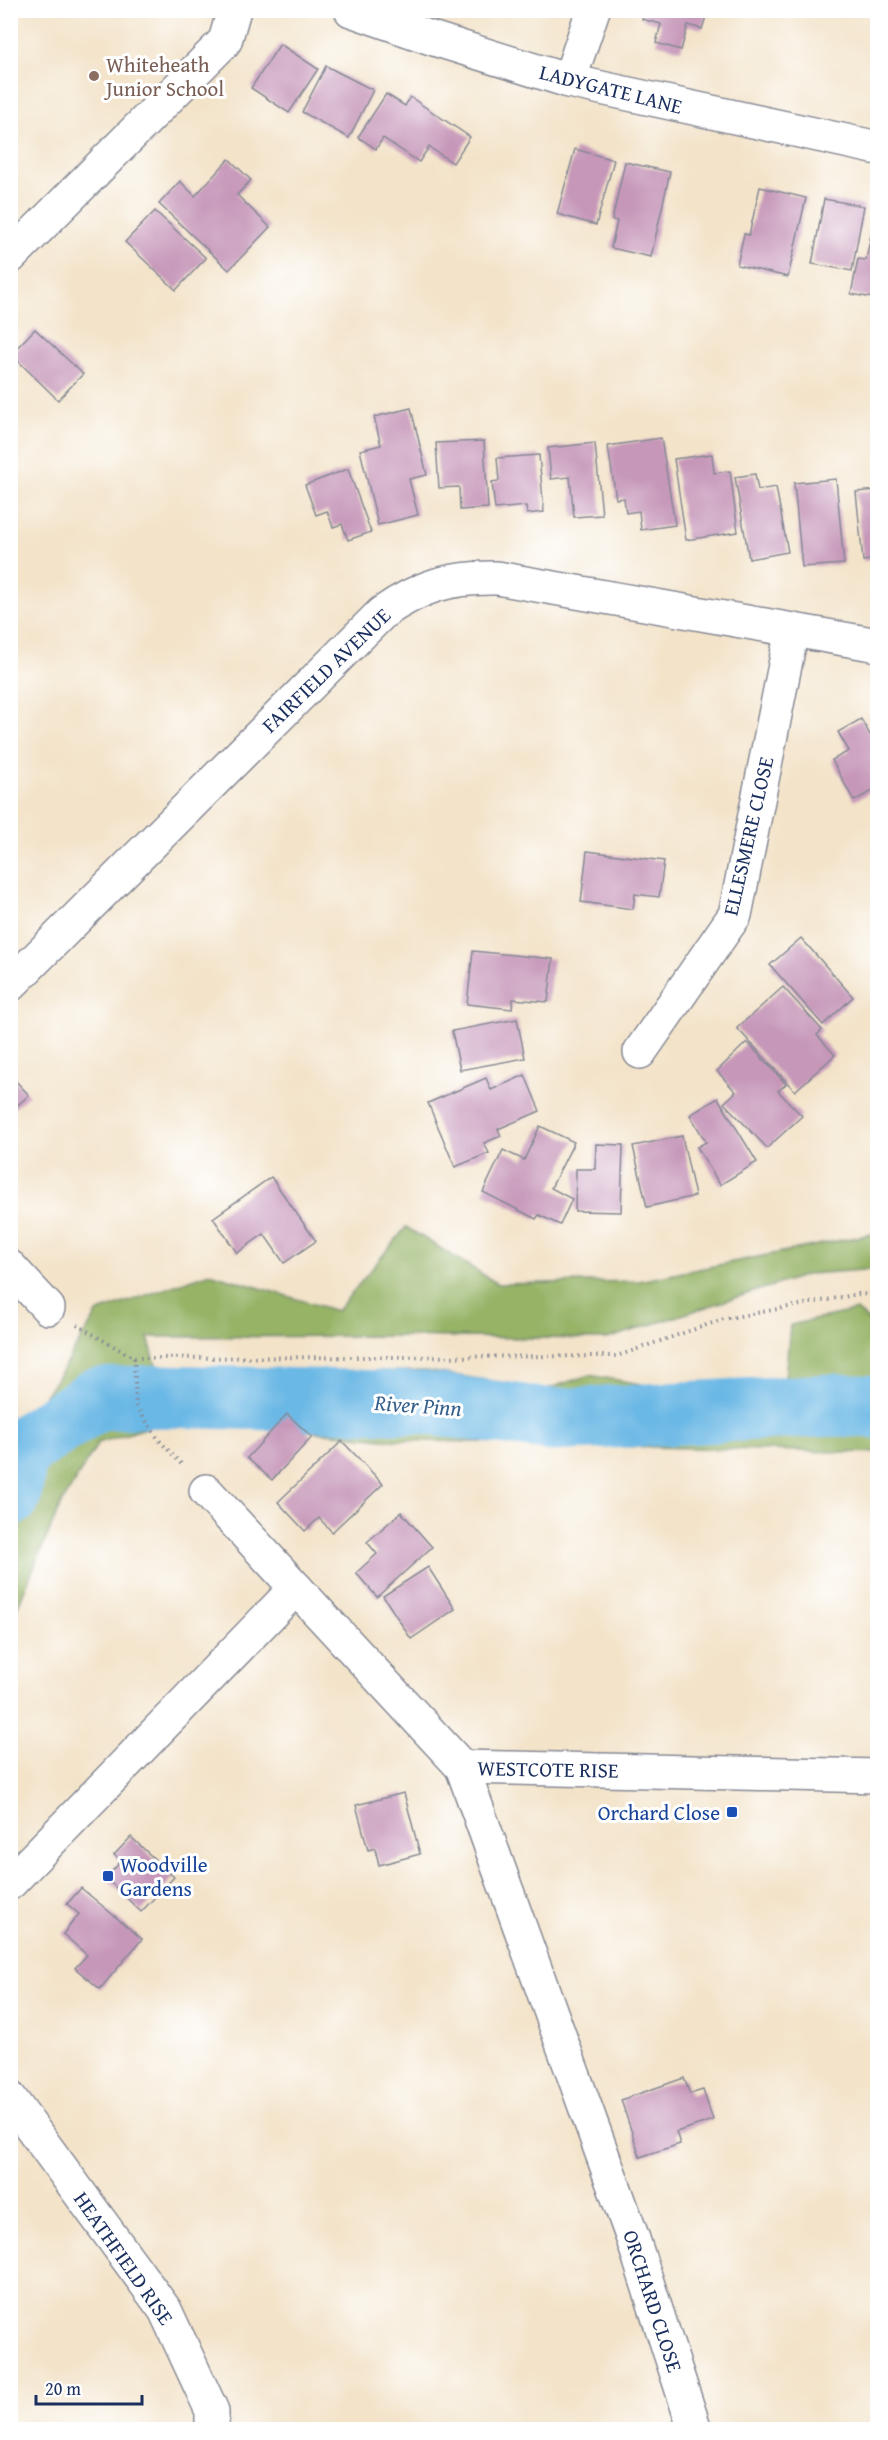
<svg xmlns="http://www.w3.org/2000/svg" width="888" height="2440" viewBox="0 0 888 2440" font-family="'Gentium Book Plus',serif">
	<rect width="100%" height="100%" fill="#fff"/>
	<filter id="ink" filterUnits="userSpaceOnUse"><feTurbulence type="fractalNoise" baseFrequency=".0167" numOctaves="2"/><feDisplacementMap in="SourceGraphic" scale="12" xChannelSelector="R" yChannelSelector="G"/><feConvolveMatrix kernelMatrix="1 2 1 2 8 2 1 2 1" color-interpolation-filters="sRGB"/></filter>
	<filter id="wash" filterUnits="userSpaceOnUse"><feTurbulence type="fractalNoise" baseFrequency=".008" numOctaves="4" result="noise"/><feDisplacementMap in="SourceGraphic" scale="24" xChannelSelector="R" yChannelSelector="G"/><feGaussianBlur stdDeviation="1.35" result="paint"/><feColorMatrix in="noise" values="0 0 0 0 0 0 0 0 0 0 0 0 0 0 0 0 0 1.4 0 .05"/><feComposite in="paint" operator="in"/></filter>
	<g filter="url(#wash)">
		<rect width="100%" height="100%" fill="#f3e3c9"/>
		<polygon fill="#96b366" stroke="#587162" stroke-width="1.5" points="406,1227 498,1284 639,1281 877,1233 877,1269 809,1274 607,1339 392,1336 148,1337 158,1372 426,1371 547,1389 589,1375 687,1392 784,1389 790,1325 857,1310 877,1328 877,1453 392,1440 250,1425 155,1425 98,1443 60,1506 16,1610 11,1616 10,1441 52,1386 98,1312 210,1273 337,1311"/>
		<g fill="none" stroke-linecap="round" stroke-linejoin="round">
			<polyline stroke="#6bb8e5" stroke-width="63" points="10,1495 17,1451 97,1399 161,1396 425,1403 553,1420 834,1405 878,1407"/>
		</g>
		<g id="blocks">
			<g fill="#c697b9">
				<polygon points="645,10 708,10 702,29 688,25 681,50 656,43 661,24 642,19"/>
				<polygon points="280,44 318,69 289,113 251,88"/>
				<polygon points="326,66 373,90 349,138 302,112"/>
				<polygon points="386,94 405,106 410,97 470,137 453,163 429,147 419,162 383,138 376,149 358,137"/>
				<polygon points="575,149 614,160 596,225 557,214"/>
				<polygon points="229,159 251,180 237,195 270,227 229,270 159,204 180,181 195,196"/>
				<polygon points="625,162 670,172 651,257 611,248 617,221 612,220"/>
				<polygon points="760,187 806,198 788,277 737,265 744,234 749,235"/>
				<polygon points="824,199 864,206 852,271 812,264"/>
				<polygon points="876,210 878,210 878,299 851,294 858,259 866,260"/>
				<polygon points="155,211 206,258 176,290 125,242"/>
				<polygon points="35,329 83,374 58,400 11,354"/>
				<polygon points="411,408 427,475 409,479 418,515 378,525 360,450 381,445 374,417"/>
				<polygon points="661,438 675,525 641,530 639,511 626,513 624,498 616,499 608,446"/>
				<polygon points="484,441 488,508 460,510 459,487 439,488 436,443"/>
				<polygon points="595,443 602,515 574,517 570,477 551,479 548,448"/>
				<polygon points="712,454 714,473 730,471 738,532 686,540 674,459"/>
				<polygon points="539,455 544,512 527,514 526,506 495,509 492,482 499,481 497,458"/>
				<polygon points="348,469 371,532 348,540 342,524 333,527 327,511 316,515 305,485"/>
				<polygon points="755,474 758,490 776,487 788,552 749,559 735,477"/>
				<polygon points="836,479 844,564 802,567 794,483"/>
				<polygon points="878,490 878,559 863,561 856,492"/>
				<polygon points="861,719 878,749 878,788 854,801 832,760 849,751 838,732"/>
				<polygon points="587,851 664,861 659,897 635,894 633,909 581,902"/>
				<polygon points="801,938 853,997 823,1025 770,965"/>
				<polygon points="473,951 553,959 548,1002 513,999 512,1009 467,1004"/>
				<polygon points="783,987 822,1030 817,1035 835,1055 795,1091 737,1028"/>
				<polygon points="517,1019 525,1058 460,1070 452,1031"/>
				<polygon points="747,1042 786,1084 778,1091 802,1116 767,1148 724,1103 736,1092 717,1071"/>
				<polygon points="10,1075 29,1095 10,1112"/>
				<polygon points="525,1075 540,1111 498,1129 501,1136 484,1143 489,1153 455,1167 428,1103 486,1078 491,1090"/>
				<polygon points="718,1098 757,1162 720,1185 697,1147 706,1142 690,1115"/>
				<polygon points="540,1126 574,1142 551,1188 572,1199 560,1225 539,1215 536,1219 483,1192 503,1150 524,1160"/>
				<polygon points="682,1136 695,1196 647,1207 633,1146"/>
				<polygon points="596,1144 623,1145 621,1212 575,1211 576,1169 595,1169"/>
				<polygon points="271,1177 316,1241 284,1263 264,1234 237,1253 213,1218"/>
				<polygon points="287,1414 312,1437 272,1480 247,1458"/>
				<polygon points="342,1441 383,1484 332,1532 319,1518 305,1531 278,1502"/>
				<polygon points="401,1512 432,1547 377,1597 356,1573 377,1554 367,1542"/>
				<polygon points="428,1567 455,1609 411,1639 383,1596"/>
				<polygon points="404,1793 420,1854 379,1865 375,1848 368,1850 356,1805"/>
				<polygon points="131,1837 174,1877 141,1912 106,1878 121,1861 114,1855"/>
				<polygon points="81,1888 142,1939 100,1989 75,1968 87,1955 63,1934 79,1914 67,1904"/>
				<polygon points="684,2078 690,2094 703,2090 713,2120 676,2132 680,2144 640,2157 621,2100"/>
			</g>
		</g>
	</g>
	<g filter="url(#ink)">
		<use href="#blocks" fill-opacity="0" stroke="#878994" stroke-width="1.5"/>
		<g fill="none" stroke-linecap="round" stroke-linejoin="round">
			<g stroke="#878994" stroke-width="36">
				<g id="minor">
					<polyline points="351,10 431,38 569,81 878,148"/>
					<polyline points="569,81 593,10"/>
					<polyline points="10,257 225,41 234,10"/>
					<path d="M10,985L382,613C421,586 450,577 497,578L878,645"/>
					<polyline points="640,1052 735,915 792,630"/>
					<polyline points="10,1267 48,1308"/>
					<polyline points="206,1491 462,1767 878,1776"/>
					<polyline points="462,1767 633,2239 695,2430"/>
					<polyline points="10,1883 296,1588"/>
					<polyline points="10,2098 165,2310 212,2411 212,2430"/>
				</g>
			</g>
			<g stroke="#878994" stroke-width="4" stroke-dasharray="1.5 4.5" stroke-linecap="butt">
				<polyline points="77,1325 134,1358 617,1356 724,1319 859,1294 878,1295"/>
				<polyline points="134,1358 136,1406 159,1440 183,1466"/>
			</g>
			<use href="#minor" stroke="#fff" stroke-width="33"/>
		</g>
	</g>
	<circle fill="#8d6e63" stroke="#fff" stroke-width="2" cx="94" cy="76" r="6"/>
	<g fill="#1a4fb4" stroke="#fff" stroke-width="2">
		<rect x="726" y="1806" width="12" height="12" rx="3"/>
		<rect x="102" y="1870" width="12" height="12" rx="3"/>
	</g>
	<g text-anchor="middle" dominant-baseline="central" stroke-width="6" stroke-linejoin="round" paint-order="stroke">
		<g font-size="21" fill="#785e54" stroke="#fff" text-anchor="start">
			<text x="106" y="64">Whiteheath<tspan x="106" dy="24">Junior School</tspan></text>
		</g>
		<g font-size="21" fill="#1b2f5e" stroke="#fff">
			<text transform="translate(611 89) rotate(14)">LADYGATE LANE</text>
			<text transform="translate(326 670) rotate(-44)">FAIRFIELD AVENUE</text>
			<text transform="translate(748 836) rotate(-77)">ELLESMERE CLOSE</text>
			<text transform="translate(548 1769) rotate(1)">WESTCOTE RISE</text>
			<text transform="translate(124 2258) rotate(55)">HEATHFIELD RISE</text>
			<text transform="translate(653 2301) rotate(72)">ORCHARD CLOSE</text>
		</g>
		<g font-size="21" fill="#164399" stroke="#fff" text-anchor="end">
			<text x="720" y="1812">Orchard Close</text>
			<text x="120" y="1864" text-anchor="start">Woodville<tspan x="120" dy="24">Gardens</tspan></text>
		</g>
		<g font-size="22" font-style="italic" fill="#375f8d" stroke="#fff">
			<text transform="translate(418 1405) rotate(4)">River Pinn</text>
		</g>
	</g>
	<rect width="888" height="2440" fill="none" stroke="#fff" stroke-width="36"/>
	<path d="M36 2395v9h106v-9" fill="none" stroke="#1b2f5e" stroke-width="3"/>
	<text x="45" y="2395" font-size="18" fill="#1b2f5e" stroke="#ffffff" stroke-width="4.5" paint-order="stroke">20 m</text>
</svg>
